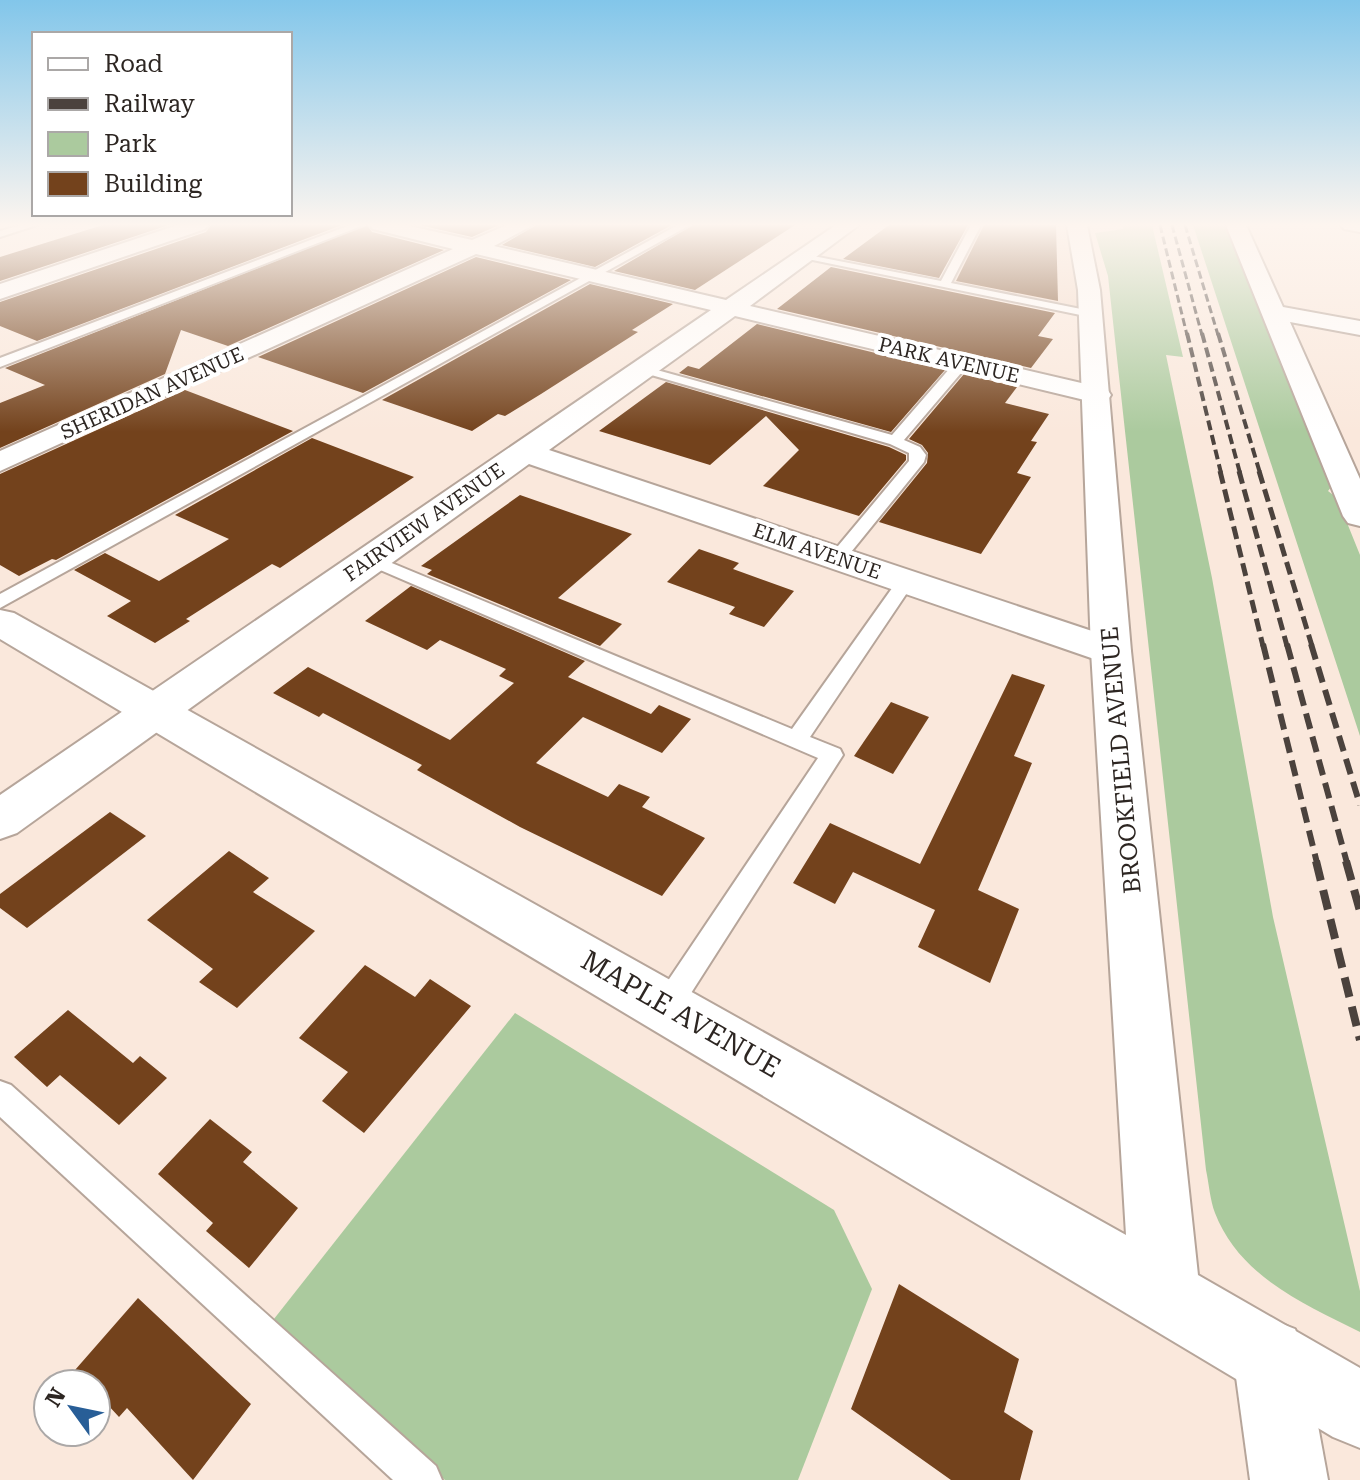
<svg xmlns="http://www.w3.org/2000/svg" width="1360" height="1480" viewBox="0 0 1360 1480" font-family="'Roboto Serif',serif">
	<rect width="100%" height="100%" fill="#fae8dc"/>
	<polygon fill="#f3daca" points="974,225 1080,225 1085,316 941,287"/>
	<g fill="#abca9e">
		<path d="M1123,225H1152L1183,357L1166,355L1212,578L1273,917L1360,1291V1332C1303,1303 1240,1277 1215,1213C1210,1200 1209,1184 1206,1170L1108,276L1095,233L1123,229Z"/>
		<polygon points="1193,225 1226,225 1332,486 1328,491 1337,498 1360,555 1360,736"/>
		<polygon points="515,1013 834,1210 872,1289 798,1480 445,1480 270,1324"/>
	</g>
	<g fill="#73421c">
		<polygon points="103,225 169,225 0,281 0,257"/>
		<polygon points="211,225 342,225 37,341 0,326 0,302 206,232"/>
		<polygon points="367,225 372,232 444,250 228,346 181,330 165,374 0,448 0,403 45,385 5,368"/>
		<polygon points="419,225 499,225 472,237"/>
		<polygon points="536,225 672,225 595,267 502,245"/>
		<polygon points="693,225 795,225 695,290 614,271"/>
		<polygon points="889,225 968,225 939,278 843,259"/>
		<polygon points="984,225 1056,225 1058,301 956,281"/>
		<polygon points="476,257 571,280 363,393 258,357"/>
		<polygon points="831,267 1055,313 1038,336 1053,339 1031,368 777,309"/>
		<polygon points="590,284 673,304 632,330 638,332 541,394 505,416 498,414 472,431 382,400"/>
		<polygon points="757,324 945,370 891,432 679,373 688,366 699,369"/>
		<polygon points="964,374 1017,387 1005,403 1049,414 1031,441 1037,442 1017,473 1031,477 981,554 879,522 927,463 928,453 922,445 909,439"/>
		<polygon points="666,382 889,447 906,455 906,460 859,516 763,486 799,450 766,416 710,465 599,431"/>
		<polygon points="185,390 293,431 56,560 52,559 19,576 0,565 0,474"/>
		<polygon points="312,438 414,477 280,568 272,564 186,619 190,621 155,643 107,616 131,601 74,570 105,553 159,581 229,539 175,515"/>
		<polygon points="520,495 632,534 558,598 622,624 600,646 427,574 432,570 421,566"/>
		<polygon points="699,549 739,563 733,569 794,591 764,627 729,614 735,607 667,582"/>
		<polygon points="411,586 585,661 568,677 651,714 659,705 691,719 662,753 583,717 536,763 608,797 619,784 650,797 642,807 705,838 662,896 520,827 417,770 422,765 323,713 319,717 273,693 308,667 450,740 514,683 499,676 506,669 440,640 427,650 365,621"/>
		<polygon points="1012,674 1045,685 1014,756 1032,763 978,890 1019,909 990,983 918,947 935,910 853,872 835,904 793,883 830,823 920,864"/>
		<polygon points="891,702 929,717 893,774 854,756"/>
		<polygon points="110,812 146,836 27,928 0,908 0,894"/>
		<polygon points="229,851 269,878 253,892 315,931 237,1008 199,982 213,969 147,920"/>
		<polygon points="365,965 415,997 430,979 471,1006 364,1133 322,1101 348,1072 299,1038"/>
		<polygon points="68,1010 133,1063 140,1056 167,1078 119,1125 60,1075 47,1087 14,1057"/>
		<polygon points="210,1119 252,1152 243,1162 298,1208 249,1268 206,1231 213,1223 158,1174"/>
		<polygon points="899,1284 1019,1359 1004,1412 1033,1431 1020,1480 951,1480 851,1409"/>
		<polygon points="138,1298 251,1404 193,1480 127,1408 119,1417 96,1392 96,1384 89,1384 75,1370"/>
	</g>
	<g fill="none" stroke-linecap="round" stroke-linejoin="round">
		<g stroke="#b6a59a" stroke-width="4">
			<g id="lane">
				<polygon points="21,225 37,225 0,237 0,231"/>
				<polygon points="350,225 364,225 0,367 0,358"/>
				<polygon points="678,225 690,225 0,608 0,594"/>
				<polygon points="971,225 981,225 951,283 1091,311 1095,312 1095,318 798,257 803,254 941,281"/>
				<polygon points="962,359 969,363 967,366 904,440 920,447 926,455 924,462 843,562 837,563 828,558 909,461 909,453 890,444 634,370 646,367 892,435 957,360"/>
				<polygon points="370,554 792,729 900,577 906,575 915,581 810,737 840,749 843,755 677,1015 667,1019 657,1015 653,1006 657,997 818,758 364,563 361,559 364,555"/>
				<polygon points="0,1081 11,1085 436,1466 442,1480 393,1480 0,1117"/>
			</g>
		</g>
		<g stroke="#b6a59a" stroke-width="4">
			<g id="street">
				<polygon points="178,225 208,225 205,229 0,299 0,284"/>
				<polygon points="370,225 405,225 472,240 507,225 533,225 494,246 726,300 836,225 859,225 750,306 1107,389 1111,395 1107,401 1097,403 735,316 549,450 1125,642 1131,651 1125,660 1111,664 1097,660 529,464 17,833 0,839 0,795 711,310 476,254 0,471 0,451 453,249 373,229"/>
				<polygon points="1226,225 1246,225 1283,307 1360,321 1360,335 1290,322 1360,479 1360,526 1348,523 1343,516"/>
				<polygon points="1341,225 1360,225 1360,232 1344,229"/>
				<polygon points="1269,1319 1295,1329 1305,1355 1328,1480 1250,1480 1233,1355 1243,1329"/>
			</g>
		</g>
		<g stroke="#b6a59a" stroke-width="4">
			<polygon id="secondary" points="1067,225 1087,225 1100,290 1131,651 1198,1275 1360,1368 1360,1448 1333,1437 0,639 0,610 14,613 1126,1235 1091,651 1078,290"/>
		</g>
		<use href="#lane" fill="#fff" fill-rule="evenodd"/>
		<use href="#street" fill="#fff" fill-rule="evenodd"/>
		<use href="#secondary" fill="#fff" fill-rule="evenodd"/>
		<g stroke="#4b423d" stroke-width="3" stroke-dasharray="8 4" stroke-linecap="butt">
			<polyline points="1160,225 1187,335"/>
			<polyline points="1172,225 1202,335"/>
			<polyline points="1185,225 1218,335"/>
		</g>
		<g stroke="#4b423d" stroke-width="4" stroke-dasharray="10 5" stroke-linecap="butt">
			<polyline points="1187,333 1221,473"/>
			<polyline points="1202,333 1240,473"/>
			<polyline points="1218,333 1260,473"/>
		</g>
		<g stroke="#4b423d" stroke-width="5" stroke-dasharray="13 6" stroke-linecap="butt">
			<polyline points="1220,471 1263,646"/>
			<polyline points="1239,471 1287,646"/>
			<polyline points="1259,471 1312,646"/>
		</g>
		<g stroke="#4b423d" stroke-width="6" stroke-dasharray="16 8" stroke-linecap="butt">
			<polyline points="1263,644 1317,863"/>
			<polyline points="1287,644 1347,863"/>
			<polyline points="1311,644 1360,805"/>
		</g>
		<g stroke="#4b423d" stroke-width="8" stroke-dasharray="20 10" stroke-linecap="butt">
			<polyline points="1316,861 1360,1040"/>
			<polyline points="1346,861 1360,911"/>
		</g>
	</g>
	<linearGradient id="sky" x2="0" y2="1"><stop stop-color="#82c6ea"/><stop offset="0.52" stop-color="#fdf5ef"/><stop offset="1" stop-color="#fdf5ef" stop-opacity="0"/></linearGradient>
	<rect width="1360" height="432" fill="url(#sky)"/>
	<g text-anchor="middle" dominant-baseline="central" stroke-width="8" stroke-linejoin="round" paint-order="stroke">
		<g font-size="20" fill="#2d2622" stroke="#fff">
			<text transform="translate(949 360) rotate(13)">PARK AVENUE</text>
			<text transform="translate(152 393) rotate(-24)">SHERIDAN AVENUE</text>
			<text transform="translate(424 522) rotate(-35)">FAIRVIEW AVENUE</text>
			<text transform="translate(817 551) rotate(19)">ELM AVENUE</text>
		</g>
		<g font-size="24" fill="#2d2622" stroke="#fff">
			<text transform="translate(1121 760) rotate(-95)">BROOKFIELD AVENUE</text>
		</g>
		<g font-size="28" fill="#2d2622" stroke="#fff">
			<text transform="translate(681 1014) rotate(30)">MAPLE AVENUE</text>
		</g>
	</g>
	<rect x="32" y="32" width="260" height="184" fill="#ffffff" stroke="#aba8a7" stroke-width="2"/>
	<rect x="48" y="58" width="40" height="12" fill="#ffffff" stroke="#aba8a7" stroke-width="2"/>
	<text x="104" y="72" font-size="24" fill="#2d2622">Road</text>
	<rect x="48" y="98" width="40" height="12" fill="#4b423d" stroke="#aba8a7" stroke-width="2"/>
	<text x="104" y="112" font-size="24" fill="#2d2622">Railway</text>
	<rect x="48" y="132" width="40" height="24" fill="#abca9e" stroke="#aba8a7" stroke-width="2"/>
	<text x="104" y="152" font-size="24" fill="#2d2622">Park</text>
	<rect x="48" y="172" width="40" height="24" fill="#73421c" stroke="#aba8a7" stroke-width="2"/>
	<text x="104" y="192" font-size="24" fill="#2d2622">Building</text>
	<g transform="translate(72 1408) rotate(303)"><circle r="38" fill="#ffffff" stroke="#aba8a7" stroke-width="2"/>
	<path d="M0-6L14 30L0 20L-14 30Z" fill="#285e97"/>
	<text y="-12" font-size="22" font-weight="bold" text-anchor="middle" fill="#2d2622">N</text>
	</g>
</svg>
